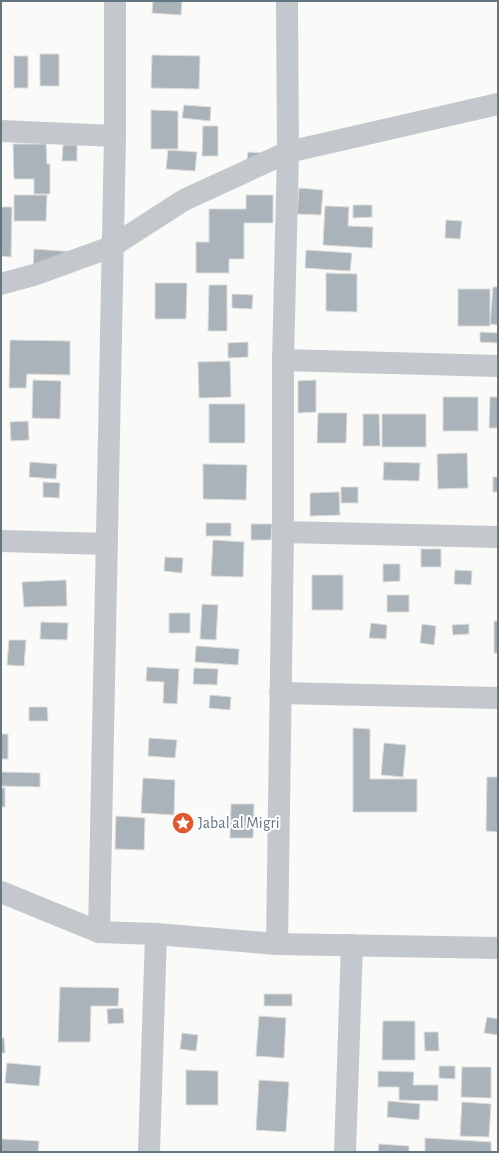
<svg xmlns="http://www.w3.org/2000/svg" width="499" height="1153" viewBox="0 0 499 1153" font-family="'Alegreya Sans',sans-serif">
	<rect width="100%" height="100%" fill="#fafaf8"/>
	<g fill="#aab3b9" stroke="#dcdcda">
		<polygon points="153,1 182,1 181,15 152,13"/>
		<rect x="40" y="54" width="19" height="32"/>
		<polygon points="152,55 200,56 199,89 151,88"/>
		<rect x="14" y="56" width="14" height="32"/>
		<polygon points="184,105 211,107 210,121 182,118"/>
		<polygon points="151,110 178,111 178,149 151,149"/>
		<polygon points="203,126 218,126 218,156 202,156"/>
		<polygon points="13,144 46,144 47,164 50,164 50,194 34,194 34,179 14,179"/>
		<polygon points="63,145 77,145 77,161 62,161"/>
		<polygon points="168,150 197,152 195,171 166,169"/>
		<polygon points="248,152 262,153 246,168"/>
		<polygon points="299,188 323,190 321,215 297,214"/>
		<polygon points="14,195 47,195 46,221 14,221"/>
		<polygon points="246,195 273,195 273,223 244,223 244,259 229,259 229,273 196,273 196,242 209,242 209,209 246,209"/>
		<polygon points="353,205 372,205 372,217 353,218"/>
		<polygon points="325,206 349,207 348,226 373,227 372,248 323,245"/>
		<polygon points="1,207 12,207 11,257 1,256"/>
		<polygon points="446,220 462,221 460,239 445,238"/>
		<polygon points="34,249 76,252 33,268"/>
		<polygon points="306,250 352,253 350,271 305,268"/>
		<polygon points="326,273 357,274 357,312 326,311"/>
		<polygon points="155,283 187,283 186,319 155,319"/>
		<polygon points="209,285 227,285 227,331 208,331"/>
		<polygon points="493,287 498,287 498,325 490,324"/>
		<rect x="458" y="289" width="32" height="37"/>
		<polygon points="232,294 253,295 252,309 232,308"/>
		<polygon points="480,332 498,333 498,343 480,342"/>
		<polygon points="10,340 70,341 70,375 27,374 26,388 9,388"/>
		<polygon points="248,342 248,357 228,358 228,343"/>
		<polygon points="230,361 231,397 199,398 198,362"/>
		<polygon points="33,380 61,381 60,419 32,418"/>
		<polygon points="316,380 316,412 298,413 298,381"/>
		<rect x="443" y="397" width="35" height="34"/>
		<polygon points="490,397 498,397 498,428 489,428"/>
		<rect x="209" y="404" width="36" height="39"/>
		<polygon points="318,413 347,413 346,443 317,443"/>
		<polygon points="363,414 379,414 380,446 363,446"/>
		<rect x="382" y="414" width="44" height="33"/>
		<polygon points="28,421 29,440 11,441 10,422"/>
		<polygon points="467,453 468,488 438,489 437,454"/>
		<polygon points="30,462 57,464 56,479 29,477"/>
		<polygon points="384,462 420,463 419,481 383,480"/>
		<polygon points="203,464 247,465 246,500 203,499"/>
		<rect x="493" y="477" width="5" height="15"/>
		<polygon points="43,482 60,483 59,498 43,497"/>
		<rect x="341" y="487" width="17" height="16"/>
		<polygon points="339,492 340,515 310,516 310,493"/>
		<rect x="206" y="523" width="25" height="13"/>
		<polygon points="251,524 272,524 271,540 251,540"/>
		<polygon points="213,540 244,542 243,577 211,576"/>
		<rect x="421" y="549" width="20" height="18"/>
		<polygon points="165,557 183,558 182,573 164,571"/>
		<polygon points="383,564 400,564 400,581 383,582"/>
		<polygon points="455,570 472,571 471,585 454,584"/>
		<rect x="312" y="575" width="31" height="35"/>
		<polygon points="66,580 67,606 24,607 22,582"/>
		<rect x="387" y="595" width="22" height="17"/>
		<polygon points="202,604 218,605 216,640 200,639"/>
		<rect x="169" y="613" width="21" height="20"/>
		<rect x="494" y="621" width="4" height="32"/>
		<polygon points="41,622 68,623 67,640 40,639"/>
		<polygon points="371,623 387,625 386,639 369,638"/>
		<polygon points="422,624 436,626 434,645 420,643"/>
		<polygon points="469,624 469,634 453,635 452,625"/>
		<polygon points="9,640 26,640 24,666 7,665"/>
		<polygon points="196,646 239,649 238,665 195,662"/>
		<polygon points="147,667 179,669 177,704 163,703 164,682 146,681"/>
		<polygon points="194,668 218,669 217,685 193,684"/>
		<polygon points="210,695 231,697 230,710 209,708"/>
		<polygon points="29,707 47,707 48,721 29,721"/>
		<polygon points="353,728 370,729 370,779 417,779 417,812 353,812"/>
		<rect x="1" y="734" width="7" height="25"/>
		<polygon points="149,738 177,740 175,758 148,756"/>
		<polygon points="384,743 406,745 403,777 381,775"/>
		<polygon points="1,772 40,773 40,787 1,786"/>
		<polygon points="487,777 498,777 498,832 486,831"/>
		<polygon points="143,778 175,780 174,815 141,813"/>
		<rect x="1" y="788" width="4" height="19"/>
		<polygon points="231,804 254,804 253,838 230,838"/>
		<polygon points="116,816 145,818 144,850 115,849"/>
		<polygon points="60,987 119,988 118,1006 91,1006 90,1042 58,1042"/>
		<rect x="264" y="994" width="28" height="12"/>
		<polygon points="123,1008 124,1023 108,1024 107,1009"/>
		<polygon points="259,1016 286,1018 284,1058 256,1056"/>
		<polygon points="487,1017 498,1019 498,1035 484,1033"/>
		<polygon points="383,1021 415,1021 415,1060 382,1060"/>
		<polygon points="424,1032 438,1032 439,1051 425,1051"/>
		<polygon points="182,1033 198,1035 196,1051 180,1049"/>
		<polygon points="1,1038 4,1038 5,1053 1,1053"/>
		<polygon points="7,1063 41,1066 39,1086 5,1083"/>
		<polygon points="439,1066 455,1066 455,1079 439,1078"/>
		<polygon points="462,1067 491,1067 491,1098 461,1097"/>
		<polygon points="186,1070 218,1071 218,1105 186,1105"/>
		<polygon points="378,1071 414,1072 413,1085 438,1085 438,1101 399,1100 399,1087 378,1087"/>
		<polygon points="259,1080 289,1082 286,1132 256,1130"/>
		<polygon points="388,1101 420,1104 419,1120 387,1117"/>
		<polygon points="462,1102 491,1104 489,1137 460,1136"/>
		<polygon points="425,1138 491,1142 491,1152 425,1152"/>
		<polygon points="1,1139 39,1141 38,1152 1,1152"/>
		<polygon points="379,1144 409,1146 409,1152 378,1152"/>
	</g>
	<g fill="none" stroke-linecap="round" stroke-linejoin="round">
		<g stroke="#c3c8cc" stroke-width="22">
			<polyline points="1,131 115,136"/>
			<polyline points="1,284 34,275 111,247 184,200 288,152 498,104"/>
			<polyline points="283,360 498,366"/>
			<polyline points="283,532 498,537"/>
			<polyline points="1,541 107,544"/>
			<polyline points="280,693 498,698"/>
			<polyline points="1,892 99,932 156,934 277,944 498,948"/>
			<polyline points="99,932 115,136 115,1"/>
			<polyline points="277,944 283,532 283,360 288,152 287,1"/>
			<polyline points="149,1152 156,934"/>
			<polyline points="345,1152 352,945"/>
		</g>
	</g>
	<defs>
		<g id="sight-disc" transform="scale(1.15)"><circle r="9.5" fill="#e4572e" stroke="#fff"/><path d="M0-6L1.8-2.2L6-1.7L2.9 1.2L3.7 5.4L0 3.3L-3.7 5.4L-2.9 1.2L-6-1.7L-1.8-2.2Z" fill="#fff"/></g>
	</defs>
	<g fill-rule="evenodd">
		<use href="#sight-disc" x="183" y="823"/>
	</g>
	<g text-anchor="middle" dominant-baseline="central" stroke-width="4" stroke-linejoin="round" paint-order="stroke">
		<g font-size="16" fill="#657683" stroke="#fff" text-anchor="start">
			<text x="198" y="823">Jabal al Migri</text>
		</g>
	</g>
	<rect width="499" height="1153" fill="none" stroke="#657683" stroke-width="4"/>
</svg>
